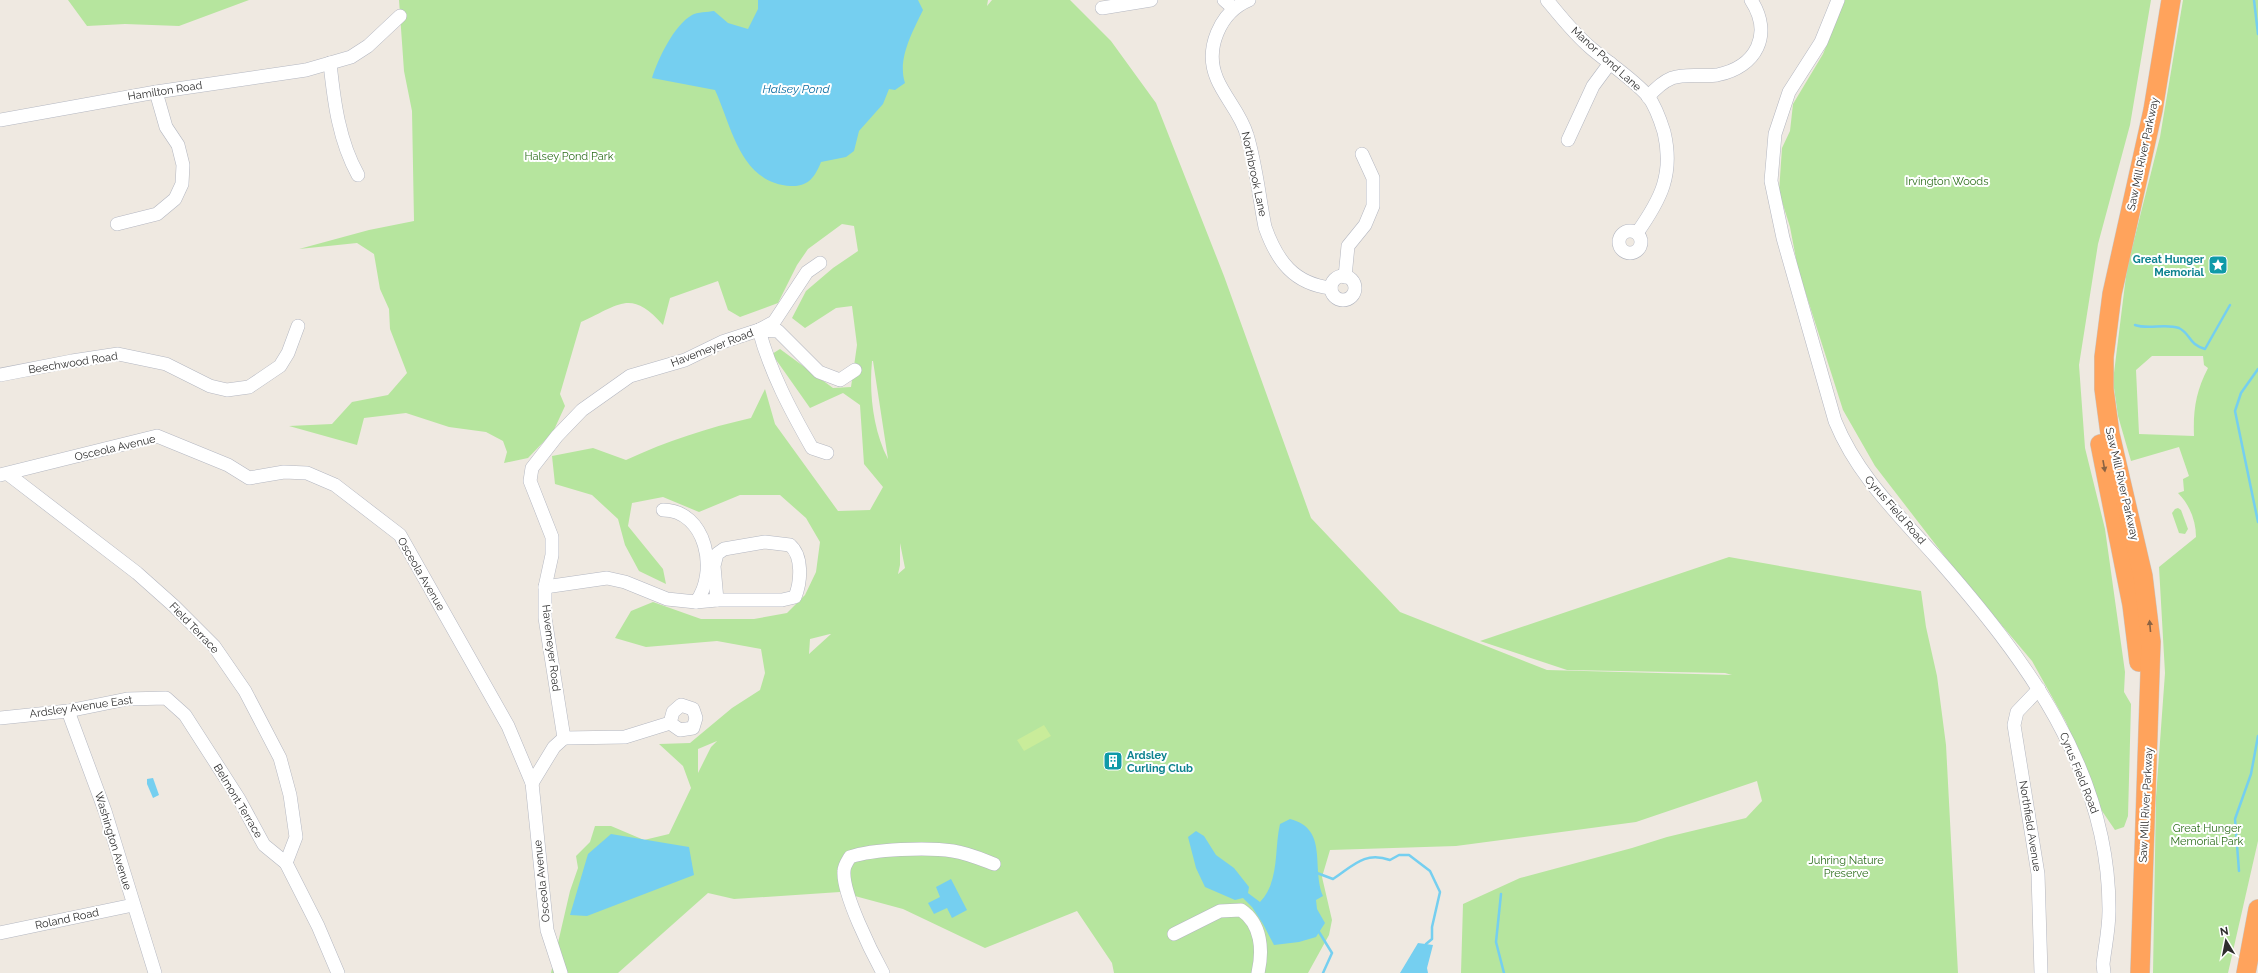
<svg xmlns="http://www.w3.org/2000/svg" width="2258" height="973" viewBox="0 0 2258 973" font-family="Raleway,sans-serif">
	<rect width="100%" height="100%" fill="#efe9e1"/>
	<g fill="#b6e59e" fill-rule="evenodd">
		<polygon points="68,0 249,0 179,26 125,24 87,26"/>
		<path d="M399,0H988L987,6L992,0H1070L1111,41L1156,103L1224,276L1311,518L1400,612L1547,670L1732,675L1725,673L1567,670L1480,641L1729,557L1921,591L1926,627L1937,676L1946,745L1958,973H1461L1463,904L1520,878L1632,848L1667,837L1746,818L1762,801L1757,781L1636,822L1456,846L1330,850L1322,877L1332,920L1329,935L1308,973H1114L1112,963L1077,911L985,948L903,909L840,892L734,899L708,893L618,973H551L570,891L578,868L576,856L590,842L595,826H611L644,840L669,834L691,788L683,766L659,744L690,743L732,708L760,690L765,673L761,649L717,641L646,647L615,638L631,611L653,602L701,619H754L787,613L805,595L816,572L820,542L806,518L780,495H740L699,512L663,497L632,503L628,526L663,569L666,584L639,571L625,545L618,519L592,495L555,484L552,456L593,448L626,460C667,441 707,428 751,418L765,389L775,424L838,511L870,510L883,487L864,464L860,405L843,393L810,408L772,354L780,349L833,388L851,387L857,345L852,306L836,308L805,328L792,318L806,291L833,268L858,251L854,226L842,224L808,249L797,265L778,303L740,317L728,310L718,281L670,298L663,325C631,288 619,305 581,322L560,394L565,406L553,432L528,458L504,463L507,452L503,441L486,432L449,427L406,413L364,418L357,445L289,426L332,424L352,402L388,395L407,373L390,329L389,309L380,289L374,254L357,243L299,249L369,230L414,221L412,111L404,71ZM872,361H873L888,459C873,430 869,393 872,361ZM900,543L905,568L898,574L900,565ZM830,634H831L809,654L810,639ZM717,741L711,747L698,773V749Z"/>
		<polygon points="1845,0 2151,0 2130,125 2098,244 2079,365 2085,448 2105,529 2125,672 2124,692 2131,704 2128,816 2124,827 2115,830 2102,811 2066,722 2032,661 1956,571 1875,466 1843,410 1798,269 1790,227 1779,192 1782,148 1790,131 1793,104 1823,54"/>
		<path d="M2183,0H2258V841L2228,973H2153L2156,797L2165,673L2159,567L2196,537C2196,521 2190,505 2178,493L2184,491L2183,479L2189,476L2179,447L2131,461L2118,416L2113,381L2127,268L2160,137ZM2152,356H2203L2204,365L2208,368C2196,391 2193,410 2194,436L2139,434L2136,370Z"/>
		<polygon points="2178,508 2181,510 2188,529 2185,534 2179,533 2172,513 2175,509"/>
	</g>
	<polygon fill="#c9ec9a" points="1044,725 1051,736 1024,751 1017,740"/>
	<g fill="#75cff0">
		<path d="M758,0H918L923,10C913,31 897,59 905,83L895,90L889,89L883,104L859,131L854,151L846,157L821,162C815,177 808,187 791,186C740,183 732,127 715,90L652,78C658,59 674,25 692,15C697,12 708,12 714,11L728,23L748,29L758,9Z"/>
		<polygon points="153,778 159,795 153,798 147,784 147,779"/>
		<path d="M1290,819C1329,829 1311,867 1323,896L1316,900L1317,909L1325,923L1316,937L1299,942L1274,945L1263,924L1252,907L1243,898L1235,900L1205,887L1196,868L1188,837L1196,831L1204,836L1216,855L1234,868L1249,887L1248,893L1260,902C1280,881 1274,849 1280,824Z"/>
		<polygon points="611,834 689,847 694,875 587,916 570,915 588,854"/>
		<polygon points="951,879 967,910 952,918 947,908 934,914 928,903 940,897 936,887"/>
		<polygon points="1418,943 1433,945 1427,968 1428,973 1400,973"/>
	</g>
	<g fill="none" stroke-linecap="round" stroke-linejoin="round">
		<g stroke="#75cff0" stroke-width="2.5">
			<polyline points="2254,0 2258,34"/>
			<path d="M2135,325C2149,330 2164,323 2179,328C2191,334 2188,344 2205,349L2230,305"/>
			<polyline points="2258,369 2241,393 2235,411 2258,522"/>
			<polyline points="2239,871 2235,819 2251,774 2258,736"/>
			<path d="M1317,873L1333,879C1353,866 1364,851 1390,860L1399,855H1409L1430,871L1440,892L1432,927V939L1426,944"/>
			<polyline points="1501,894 1496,942 1504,973"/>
			<polyline points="1319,932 1332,953 1323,973"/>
		</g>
		<g stroke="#b4b7c1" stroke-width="14">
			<g id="minor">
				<polyline points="1224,0 1233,8"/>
				<path d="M1249,0C1220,12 1204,49 1217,79C1225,98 1241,114 1247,135C1256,164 1259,197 1265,227C1277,261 1294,284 1331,288"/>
				<path d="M1547,0C1561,17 1575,35 1592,49C1611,65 1632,78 1648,96C1656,107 1660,119 1664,132C1674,174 1661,199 1637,233"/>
				<path d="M1838,0L1821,42L1789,92L1775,134L1771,181L1783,238L1835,421C1857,475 1897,513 1936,557C2024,657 2110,770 2109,911C2109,929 2105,947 2103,964L2104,973"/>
				<polyline points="1102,8 1151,0"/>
				<path d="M330,63C334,102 339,141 358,175"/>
				<path d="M1648,97C1655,89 1662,82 1672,78C1686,73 1703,77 1717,75C1757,67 1773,34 1751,0"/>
				<polyline points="0,120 156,92 306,70 351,57 368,46 400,16"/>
				<polyline points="1568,140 1593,86 1610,63"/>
				<polyline points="117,224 157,214 175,199 182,184 183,165 178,145 166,127 156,92"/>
				<circle cx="1630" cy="242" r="11"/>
				<circle cx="1343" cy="288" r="12"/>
				<polyline points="1345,277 1348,246 1365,225 1373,206 1373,178 1362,154"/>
				<path d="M759,330C770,372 791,411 812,448L827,453"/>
				<polyline points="759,330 778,331 819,372 840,380 855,370"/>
				<polyline points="0,375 72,361 118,354 166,364 210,386 227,390 249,387 280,366 288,353 298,326"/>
				<polyline points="8,474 137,573 174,606 214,646 245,691 280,758 290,795 296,837 286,863"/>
				<polyline points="0,475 157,436 228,465 249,478 284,472 307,473 335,485 400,535 508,726 532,783 547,930 561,973"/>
				<path d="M663,510C706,510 719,572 696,602"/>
				<path d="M765,542L790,545C803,556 801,582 795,597L782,600H717L714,566L717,554L724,549Z"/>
				<polyline points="545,587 607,578 625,582 667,599 696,602 717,600"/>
				<polyline points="2039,689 2017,712 2014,725 2038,874 2041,973"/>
				<polyline points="68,711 105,811 155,973"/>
				<polyline points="0,718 68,711 127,699 166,698 185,715 239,799 264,845 286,863 318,926 338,973"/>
				<polyline points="564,738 625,737 670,723 673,712 681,705 693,709 696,718 693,728 680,730 670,723"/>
				<polyline points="532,783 554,747 564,738 545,618 545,587 552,555 552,537 530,481 532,468 557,436 582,410 630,376 685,360 722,342 759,330 774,322 807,272 820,263"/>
				<polyline points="0,933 133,905"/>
				<path d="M1174,934L1220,911L1241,910C1262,924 1263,951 1258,973"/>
				<path d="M883,973C872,953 842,893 844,871C844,866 847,862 850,857C873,849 928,847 953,851C967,853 981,859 994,864"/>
			</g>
		</g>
		<g stroke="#c9c9c9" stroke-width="20">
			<g id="highway">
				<polyline points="2100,444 2132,605 2139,662"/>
				<polyline points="2140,973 2151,642 2143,576 2110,434 2104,389 2104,357 2112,294 2153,110 2171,0"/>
				<polyline points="2246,973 2258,909"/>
			</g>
		</g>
		<use href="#minor" stroke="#fff" stroke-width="13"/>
		<use href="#highway" stroke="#ffa35c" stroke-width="19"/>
	</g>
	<defs><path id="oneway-solid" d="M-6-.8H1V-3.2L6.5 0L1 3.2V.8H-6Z"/></defs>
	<g fill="#8c6343">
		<use href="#oneway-solid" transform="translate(2104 466) rotate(80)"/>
		<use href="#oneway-solid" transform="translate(2150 626) rotate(-95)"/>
	</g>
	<defs>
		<g id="sight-square" transform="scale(1)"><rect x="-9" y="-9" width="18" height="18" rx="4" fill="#0f9aa8" stroke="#fff"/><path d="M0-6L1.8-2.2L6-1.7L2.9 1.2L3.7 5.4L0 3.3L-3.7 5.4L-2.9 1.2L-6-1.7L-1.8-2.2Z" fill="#fff"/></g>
		<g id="building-square" transform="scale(1)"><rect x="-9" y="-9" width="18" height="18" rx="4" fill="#0f9aa8" stroke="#fff"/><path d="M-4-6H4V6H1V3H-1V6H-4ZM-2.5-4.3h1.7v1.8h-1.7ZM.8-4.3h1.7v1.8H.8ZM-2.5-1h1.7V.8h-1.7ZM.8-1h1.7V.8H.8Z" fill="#fff"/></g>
	</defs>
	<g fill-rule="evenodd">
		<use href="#sight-square" x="2218" y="265"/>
		<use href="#building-square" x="1113" y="761"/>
	</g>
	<g text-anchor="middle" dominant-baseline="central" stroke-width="4" stroke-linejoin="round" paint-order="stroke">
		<g font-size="11" fill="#2e2e2e" stroke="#fff">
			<text transform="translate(1606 59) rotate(42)">Manor Pond Lane</text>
			<text transform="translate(165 91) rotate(-9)">Hamilton Road</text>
			<text transform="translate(2143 154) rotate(-78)">Saw Mill River Parkway</text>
			<text transform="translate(1254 174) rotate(78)">Northbrook Lane</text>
			<text transform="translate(712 348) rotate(-21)">Havemeyer Road</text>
			<text transform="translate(73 363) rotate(-9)">Beechwood Road</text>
			<text transform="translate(115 448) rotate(-13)">Osceola Avenue</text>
			<text transform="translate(2122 484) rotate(77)">Saw Mill River Parkway</text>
			<text transform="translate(1895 510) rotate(49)">Cyrus Field Road</text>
			<text transform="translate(421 574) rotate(60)">Osceola Avenue</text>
			<text transform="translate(194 628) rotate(46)">Field Terrace</text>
			<text transform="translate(551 648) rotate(83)">Havemeyer Road</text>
			<text transform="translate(81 707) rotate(-8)">Ardsley Avenue East</text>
			<text transform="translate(2079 773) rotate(68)">Cyrus Field Road</text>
			<text transform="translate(238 801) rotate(59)">Belmont Terrace</text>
			<text transform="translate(2146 805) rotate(-87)">Saw Mill River Parkway</text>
			<text transform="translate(2030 826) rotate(81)">Northfield Avenue</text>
			<text transform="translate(113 841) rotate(73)">Washington Avenue</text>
			<text transform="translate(542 881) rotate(-96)">Osceola Avenue</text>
			<text transform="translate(67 919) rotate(-12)">Roland Road</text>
		</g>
		<g font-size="11" fill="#2c6e1b" stroke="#fff">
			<text x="569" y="156">Halsey Pond Park</text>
			<text x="1947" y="181">Irvington Woods</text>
			<text x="2207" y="828">Great Hunger<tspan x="2207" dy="13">Memorial Park</tspan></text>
			<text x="1846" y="860">Juhring Nature<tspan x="1846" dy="13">Preserve</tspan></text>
		</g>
		<g font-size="11" font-weight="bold" fill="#0d838f" stroke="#fff" text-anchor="end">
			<text x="2204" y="259">Great Hunger<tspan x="2204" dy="13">Memorial</tspan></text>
			<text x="1127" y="755" text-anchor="start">Ardsley<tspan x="1127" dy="13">Curling Club</tspan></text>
		</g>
		<g font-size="12" font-style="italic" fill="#0d6fa3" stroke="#fff">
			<text x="796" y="89">Halsey Pond</text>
		</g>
	</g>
	<g transform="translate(2226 941) rotate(350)" stroke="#ffffff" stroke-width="3" paint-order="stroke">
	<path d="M0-3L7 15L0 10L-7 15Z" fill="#2e2e2e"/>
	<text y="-6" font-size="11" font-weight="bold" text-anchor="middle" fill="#2e2e2e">N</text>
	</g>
</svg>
